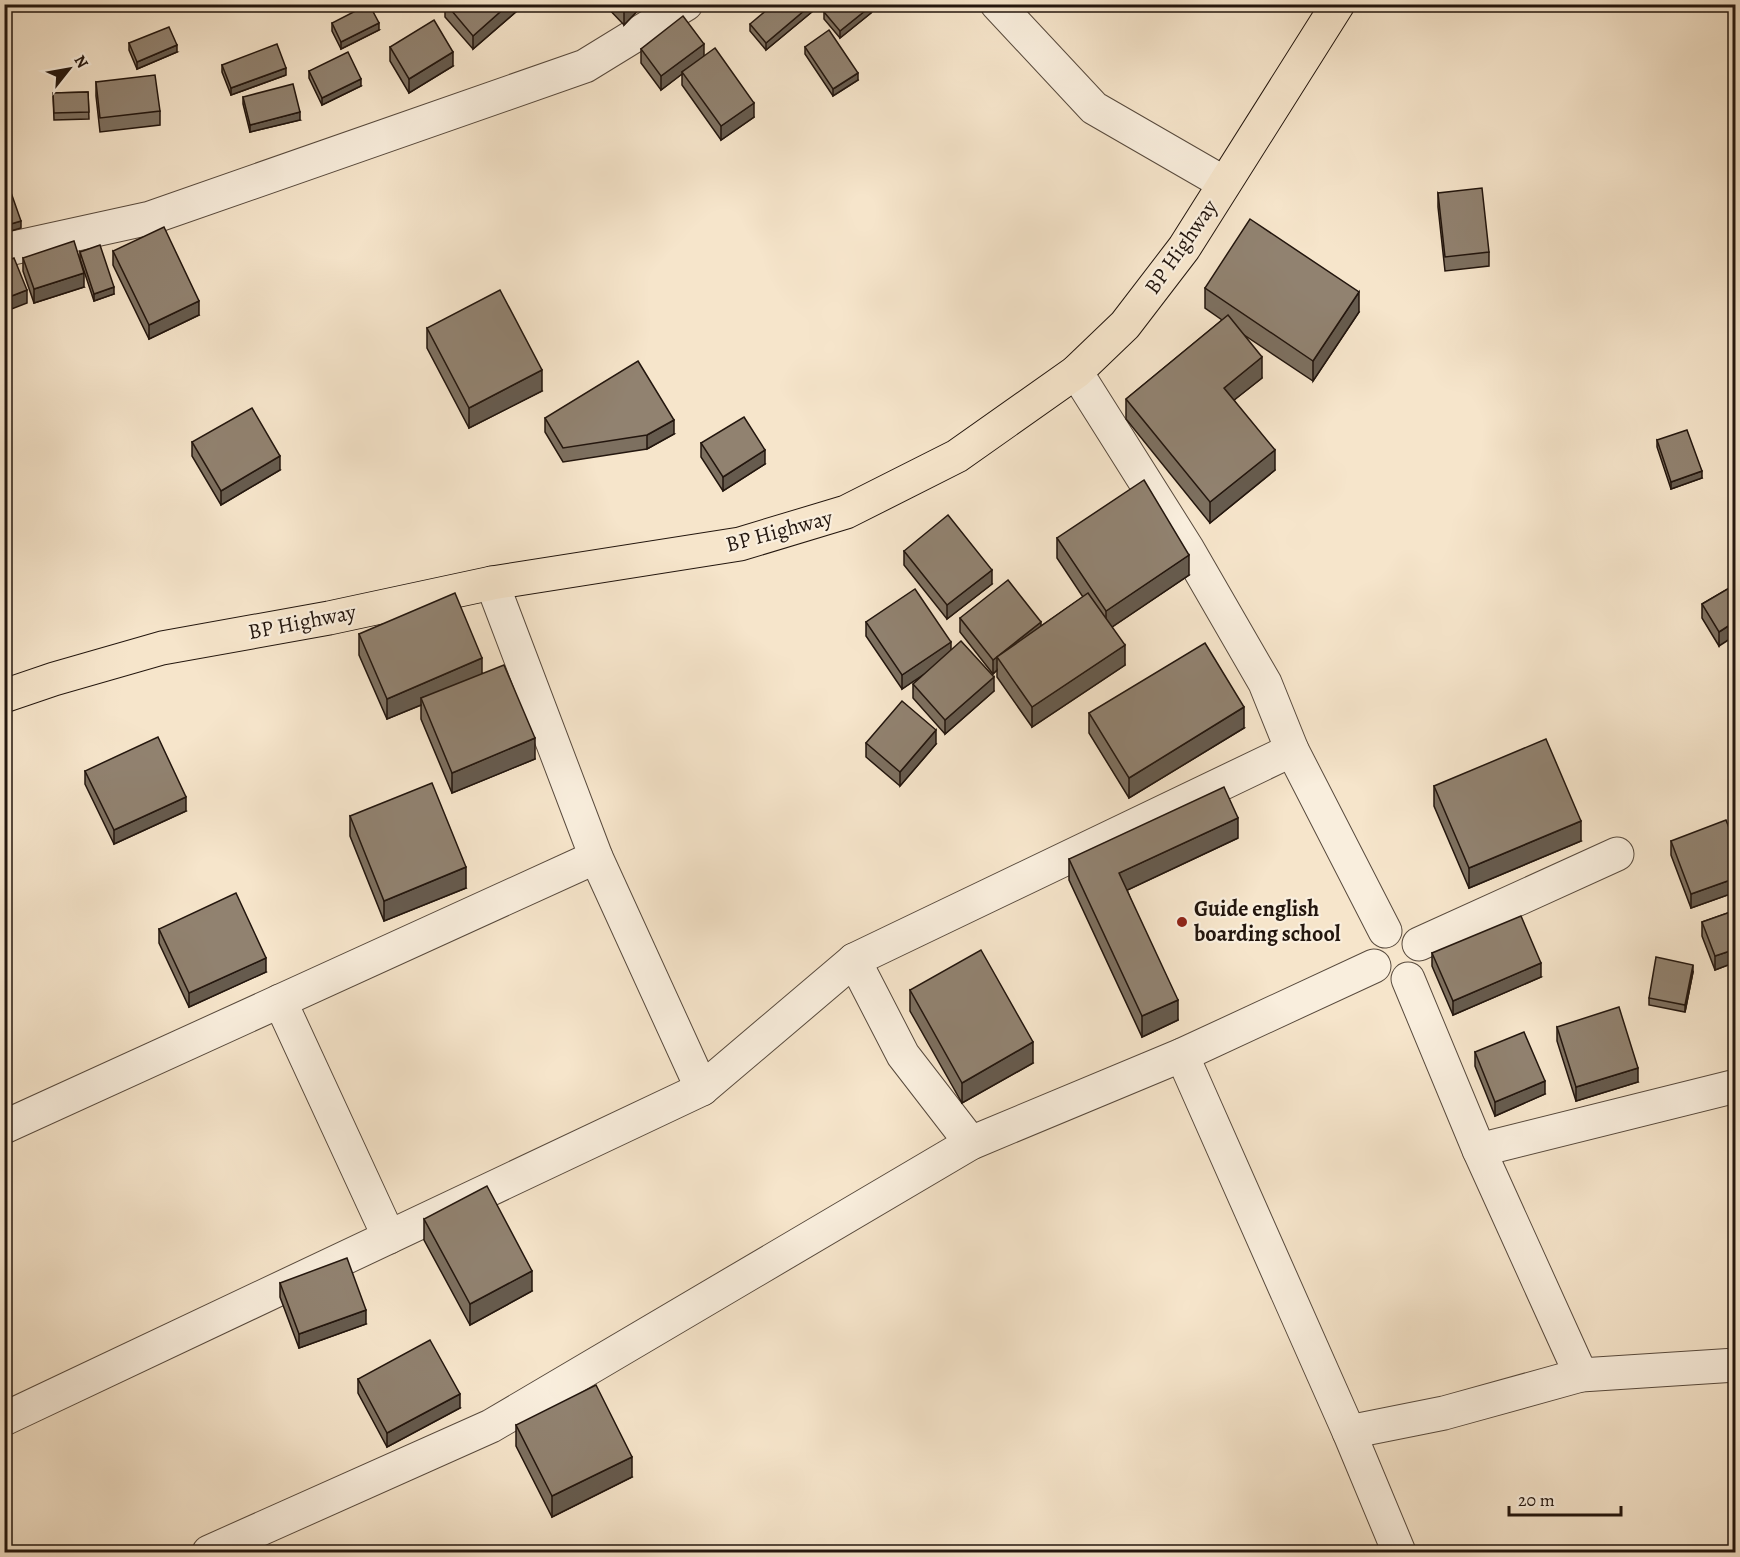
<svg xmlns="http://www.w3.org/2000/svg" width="1740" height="1557" viewBox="0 0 1740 1557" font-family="Alegreya,serif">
	<rect width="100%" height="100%" fill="#f6e5cb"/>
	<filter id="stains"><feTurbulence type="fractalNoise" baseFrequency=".00333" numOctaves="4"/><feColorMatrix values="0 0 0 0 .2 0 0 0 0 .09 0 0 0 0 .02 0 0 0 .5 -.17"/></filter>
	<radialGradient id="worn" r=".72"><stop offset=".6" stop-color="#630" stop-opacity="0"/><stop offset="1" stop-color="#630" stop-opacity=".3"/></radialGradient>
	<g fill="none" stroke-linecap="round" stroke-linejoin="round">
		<g stroke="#584a3d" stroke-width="35">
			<g id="street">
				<polyline points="997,4 1094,108 1224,183"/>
				<polyline points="4,250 150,218 585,66 686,4"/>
				<polyline points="1076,372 1187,548 1265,683 1292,750 1385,931"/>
				<polyline points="492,583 596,857 702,1089"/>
				<polyline points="1419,944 1617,854"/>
				<polyline points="854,960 903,1055 971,1143"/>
				<polyline points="1408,979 1479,1150 1581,1375 1736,1365"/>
				<polyline points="280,1001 389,1237"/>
				<polyline points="1182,1055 1349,1432 1399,1552"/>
				<polyline points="4,1127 596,857"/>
				<polyline points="1479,1150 1736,1086"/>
				<polyline points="4,1419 702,1089 854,960 1292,750"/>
				<polyline points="1349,1432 1444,1413 1581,1375"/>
				<polyline points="209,1552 491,1426 971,1143 1182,1055 1374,966"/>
			</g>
		</g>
		<g stroke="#23160e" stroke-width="35">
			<polyline id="highway" points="4,696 54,679 162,648 329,618 492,583 740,544 846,512 957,456 1076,372 1125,325 1184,248 1338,4"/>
		</g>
		<use href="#street" stroke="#f9eedd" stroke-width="33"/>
		<use href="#highway" stroke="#f6e5cb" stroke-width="33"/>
	</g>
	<g fill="#7d7060" stroke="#23160e" stroke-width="1.5">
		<polygon points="445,4 525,4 473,49 445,17"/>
		<polygon points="604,4 644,4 624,25"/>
		<polygon points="813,11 766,50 750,31 750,24"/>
		<polygon points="824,12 871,13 840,38 824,19"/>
		<polygon points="332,23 379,30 341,49 332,31"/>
		<polygon points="129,43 177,52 137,69 129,50"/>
		<polygon points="390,47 453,66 409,93 390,61"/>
		<polygon points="805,47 858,80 833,96 805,54"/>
		<polygon points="641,49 704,56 754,117 721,140 682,85 682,74 661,90 641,63"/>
		<polygon points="222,65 286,75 231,95 222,72"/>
		<polygon points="309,71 361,86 322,105 309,78"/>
		<polygon points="96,82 160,111 160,125 100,132 96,96"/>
		<polygon points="88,92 89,119 54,120 53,93"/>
		<polygon points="243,97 300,120 250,132 243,104"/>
		<polygon points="1438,193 1489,252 1489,266 1445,271 1438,207"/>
		<polygon points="113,251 199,315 149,339 113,265"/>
		<polygon points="80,252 114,294 94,301 80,259"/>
		<polygon points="23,258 84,287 34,303 23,271"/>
		<polygon points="1205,288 1359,312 1313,381 1244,335 1262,378 1234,400 1275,470 1210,523 1126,419 1126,399 1222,320 1205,308"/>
		<polygon points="427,328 542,391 469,428 427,348"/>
		<polygon points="545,418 674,434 647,449 563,462 545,432"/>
		<polygon points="1657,440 1702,478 1671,489 1657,447"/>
		<polygon points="192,442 280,470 221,505 192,456"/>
		<polygon points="701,443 765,464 723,491 701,457"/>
		<polygon points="1057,538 1189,575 1112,627 1125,665 1032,727 997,677 997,670 993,674 960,632 960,618 1041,626 1083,597 1057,558"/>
		<polygon points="904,551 992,584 947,619 904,565"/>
		<polygon points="1736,584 1719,646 1702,618 1702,604"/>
		<polygon points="866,622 951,650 994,691 945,734 913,698 913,684 926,672 902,689 866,636"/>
		<polygon points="359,634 482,673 535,759 452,793 421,719 421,705 387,719 359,655"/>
		<polygon points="1089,713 1244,728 1129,798 1089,733"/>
		<polygon points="866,743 936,744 900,786 866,757"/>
		<polygon points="85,771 186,811 114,844 85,784"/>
		<polygon points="1434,786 1581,841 1469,888 1434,806"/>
		<polygon points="350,816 466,888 384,921 350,836"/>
		<polygon points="1238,838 1127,890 1178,1020 1142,1037 1069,880 1069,859"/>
		<polygon points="1671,841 1736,846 1736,892 1691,908 1671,855"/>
		<polygon points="1736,910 1736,962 1715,970 1702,936 1702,922"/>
		<polygon points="159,929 266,972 189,1007 159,943"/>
		<polygon points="1432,953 1541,977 1453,1015 1432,966"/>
		<polygon points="1736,966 1736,995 1732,981 1732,967"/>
		<polygon points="1693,972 1685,1012 1649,1005 1649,998"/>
		<polygon points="910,990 1033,1063 962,1103 910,1011"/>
		<polygon points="1557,1027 1638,1082 1576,1101 1557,1041"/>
		<polygon points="1475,1052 1545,1094 1495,1116 1475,1066"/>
		<polygon points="424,1219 532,1291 470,1325 424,1240"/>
		<polygon points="280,1283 366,1324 299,1348 280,1297"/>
		<polygon points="358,1379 460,1408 387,1447 358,1393"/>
		<polygon points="516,1425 632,1477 552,1517 516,1446"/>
	</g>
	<g fill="#665b4e" stroke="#23160e" stroke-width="1.5">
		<polygon points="509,4 525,4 473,49 473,36"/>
		<polygon points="630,4 644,4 624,25 624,11"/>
		<polygon points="812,4 813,11 766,50 766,43"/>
		<polygon points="871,6 871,13 840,38 840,31"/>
		<polygon points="379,23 379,30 341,49 341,42"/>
		<polygon points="704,44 704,58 682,72 682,74 661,90 661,76"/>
		<polygon points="177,45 177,52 137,69 137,62"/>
		<polygon points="453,52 453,66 409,93 409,79"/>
		<polygon points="286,68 286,75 231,95 231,88"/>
		<polygon points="858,73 858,80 833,96 833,89"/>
		<polygon points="361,79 361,86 322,105 322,98"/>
		<polygon points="754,103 754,117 721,140 721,126"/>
		<polygon points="300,112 300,120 250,132 250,125"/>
		<polygon points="21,221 21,228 4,233 4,226"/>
		<polygon points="84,273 84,287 34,303 34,289"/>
		<polygon points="114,287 114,294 94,301 94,294"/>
		<polygon points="27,290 27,303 4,312 4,299"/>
		<polygon points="1359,292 1359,312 1313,381 1313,361"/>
		<polygon points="199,301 199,315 149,339 149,325"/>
		<polygon points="1262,357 1262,378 1224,408 1224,388"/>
		<polygon points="542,370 542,391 469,428 469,408"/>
		<polygon points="674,420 674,434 647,449 647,435"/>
		<polygon points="765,450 765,464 723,491 723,477"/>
		<polygon points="1275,450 1275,470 1210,523 1210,502"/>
		<polygon points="280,456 280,470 221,505 221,491"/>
		<polygon points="1702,471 1702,478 1671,489 1671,482"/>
		<polygon points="1189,555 1189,575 1106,631 1106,611"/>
		<polygon points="992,570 992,584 947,619 947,605"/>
		<polygon points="1736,621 1736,635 1719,646 1719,632"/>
		<polygon points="1041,622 1041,636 997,657 997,670 993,674 993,660"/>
		<polygon points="951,642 951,656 902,689 902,675"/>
		<polygon points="1125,645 1125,665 1032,727 1032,707"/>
		<polygon points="482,658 482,679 421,698 421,705 387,719 387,699"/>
		<polygon points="994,677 994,691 945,734 945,720"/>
		<polygon points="1244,707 1244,728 1129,798 1129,778"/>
		<polygon points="936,730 936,744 900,786 900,772"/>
		<polygon points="535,738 535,759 452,793 452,773"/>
		<polygon points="186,797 186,811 114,844 114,830"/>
		<polygon points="1238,818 1238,838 1119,894 1119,873"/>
		<polygon points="1581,821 1581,841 1469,888 1469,868"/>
		<polygon points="466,867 466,888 384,921 384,901"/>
		<polygon points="1736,878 1736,892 1691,908 1691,894"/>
		<polygon points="1736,949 1736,962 1715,970 1715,956"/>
		<polygon points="266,958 266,972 189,1007 189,993"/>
		<polygon points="1541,963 1541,977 1453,1015 1453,1001"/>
		<polygon points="1693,965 1693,972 1685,1012 1685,1005"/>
		<polygon points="1178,1000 1178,1020 1142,1037 1142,1016"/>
		<polygon points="1033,1042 1033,1063 962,1103 962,1083"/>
		<polygon points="1638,1068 1638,1082 1576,1101 1576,1087"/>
		<polygon points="1545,1081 1545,1094 1495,1116 1495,1102"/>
		<polygon points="532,1271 532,1291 470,1325 470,1304"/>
		<polygon points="366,1310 366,1324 299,1348 299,1334"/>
		<polygon points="460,1394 460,1408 387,1447 387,1433"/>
		<polygon points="632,1457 632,1477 552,1517 552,1496"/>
	</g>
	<g fill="#918270" stroke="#23160e" stroke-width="1.5">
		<polygon points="369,4 379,23 341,42 332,23"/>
		<polygon points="446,4 509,4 473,36"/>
		<polygon points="618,4 630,4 624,11"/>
		<polygon points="774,4 812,4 766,43 750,24"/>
		<polygon points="833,4 870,4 871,6 840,31 824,12"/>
		<polygon points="683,16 704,44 661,76 641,49"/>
		<polygon points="434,20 453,52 409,79 390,47"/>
		<polygon points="169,27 177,45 137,62 129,43"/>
		<polygon points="829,30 858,73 833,89 805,47"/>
		<polygon points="277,44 286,68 231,88 222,65"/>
		<polygon points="715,48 754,103 721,126 682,72"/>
		<polygon points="348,52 361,79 322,98 309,71"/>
		<polygon points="155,75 160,111 100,118 96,82"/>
		<polygon points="293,84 300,112 250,125 243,97"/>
		<polygon points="88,92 89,112 54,113 53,93"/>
		<polygon points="8,184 21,221 4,226 4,185"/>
		<polygon points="1482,188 1489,252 1445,257 1438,193"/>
		<polygon points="1250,219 1359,292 1313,361 1205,288"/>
		<polygon points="164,227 199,301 149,325 113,251"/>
		<polygon points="74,241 84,273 34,289 23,258"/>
		<polygon points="100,245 114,287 94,294 80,252"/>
		<polygon points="14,258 27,290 4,299 4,262"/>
		<polygon points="500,290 542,370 469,408 427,328"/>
		<polygon points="1228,315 1262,357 1224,388 1275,450 1210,502 1126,399"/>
		<polygon points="638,361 674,420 647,435 563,448 545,418"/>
		<polygon points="252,408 280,456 221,491 192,442"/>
		<polygon points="744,417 765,450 723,477 701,443"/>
		<polygon points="1687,430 1702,471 1671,482 1657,440"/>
		<polygon points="1144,480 1189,555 1106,611 1057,538"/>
		<polygon points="948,515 992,570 947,605 904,551"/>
		<polygon points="1008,580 1041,622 993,660 960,618"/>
		<polygon points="1736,584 1736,621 1719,632 1702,604"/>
		<polygon points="915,589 951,642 902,675 866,622"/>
		<polygon points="455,593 482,658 387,699 359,634"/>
		<polygon points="1088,593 1125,645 1032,707 997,657"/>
		<polygon points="961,641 994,677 945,720 913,684"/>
		<polygon points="1205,643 1244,707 1129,778 1089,713"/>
		<polygon points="504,665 535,738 452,773 421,698"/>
		<polygon points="902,701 936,730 900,772 866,743"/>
		<polygon points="158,737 186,797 114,830 85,771"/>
		<polygon points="1546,739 1581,821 1469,868 1434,786"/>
		<polygon points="432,783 466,867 384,901 350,816"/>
		<polygon points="1224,787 1238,818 1119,873 1178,1000 1142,1016 1069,859"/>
		<polygon points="1726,820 1736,846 1736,878 1691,894 1671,841"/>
		<polygon points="236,893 266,958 189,993 159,929"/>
		<polygon points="1736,910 1736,949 1715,956 1702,922"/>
		<polygon points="1521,916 1541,963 1453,1001 1432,953"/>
		<polygon points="981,950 1033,1042 962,1083 910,990"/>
		<polygon points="1656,957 1693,965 1685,1005 1649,998"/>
		<polygon points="1736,966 1736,982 1732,967"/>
		<polygon points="1619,1007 1638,1068 1576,1087 1557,1027"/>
		<polygon points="1524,1032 1545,1081 1495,1102 1475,1052"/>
		<polygon points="487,1186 532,1271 470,1304 424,1219"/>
		<polygon points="347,1258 366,1310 299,1334 280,1283"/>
		<polygon points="430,1340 460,1394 387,1433 358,1379"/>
		<polygon points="596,1385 632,1457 552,1496 516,1425"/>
		<polygon points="1149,1549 1288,1550 1288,1552 1149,1552"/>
	</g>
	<circle fill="#8f2418" stroke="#f9eedd" stroke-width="2" cx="1182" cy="922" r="6"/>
	<g text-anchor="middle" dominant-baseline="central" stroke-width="4.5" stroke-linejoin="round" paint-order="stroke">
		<g font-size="22" fill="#23160e" stroke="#f9eedd">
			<text transform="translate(1181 247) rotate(-55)">BP Highway</text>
			<text transform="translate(779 531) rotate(-15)">BP Highway</text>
			<text transform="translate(302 622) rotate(-11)">BP Highway</text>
		</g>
		<g font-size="22" font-weight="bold" fill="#23160e" stroke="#f9eedd" text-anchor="start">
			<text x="1194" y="909">Guide english<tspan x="1194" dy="25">boarding school</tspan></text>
		</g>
	</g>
	<rect width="1740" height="1557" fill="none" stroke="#f6e5cb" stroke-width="24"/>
	<rect x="6" y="6" width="1728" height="1545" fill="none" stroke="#23160e" stroke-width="3"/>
	<rect x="12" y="12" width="1716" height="1533" fill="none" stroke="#23160e" stroke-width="1.5"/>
	<g transform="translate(69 69) rotate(59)" stroke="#f9eedd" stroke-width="4.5" paint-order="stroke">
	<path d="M0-4.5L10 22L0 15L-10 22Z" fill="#23160e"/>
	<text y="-9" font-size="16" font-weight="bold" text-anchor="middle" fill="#23160e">N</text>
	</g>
	<path d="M1509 1506v9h112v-9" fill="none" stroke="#23160e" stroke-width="3"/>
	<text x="1518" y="1506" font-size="18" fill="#23160e" stroke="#f9eedd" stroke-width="4.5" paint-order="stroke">20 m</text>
	<rect width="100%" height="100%" filter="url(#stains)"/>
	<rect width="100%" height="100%" fill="url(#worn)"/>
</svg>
